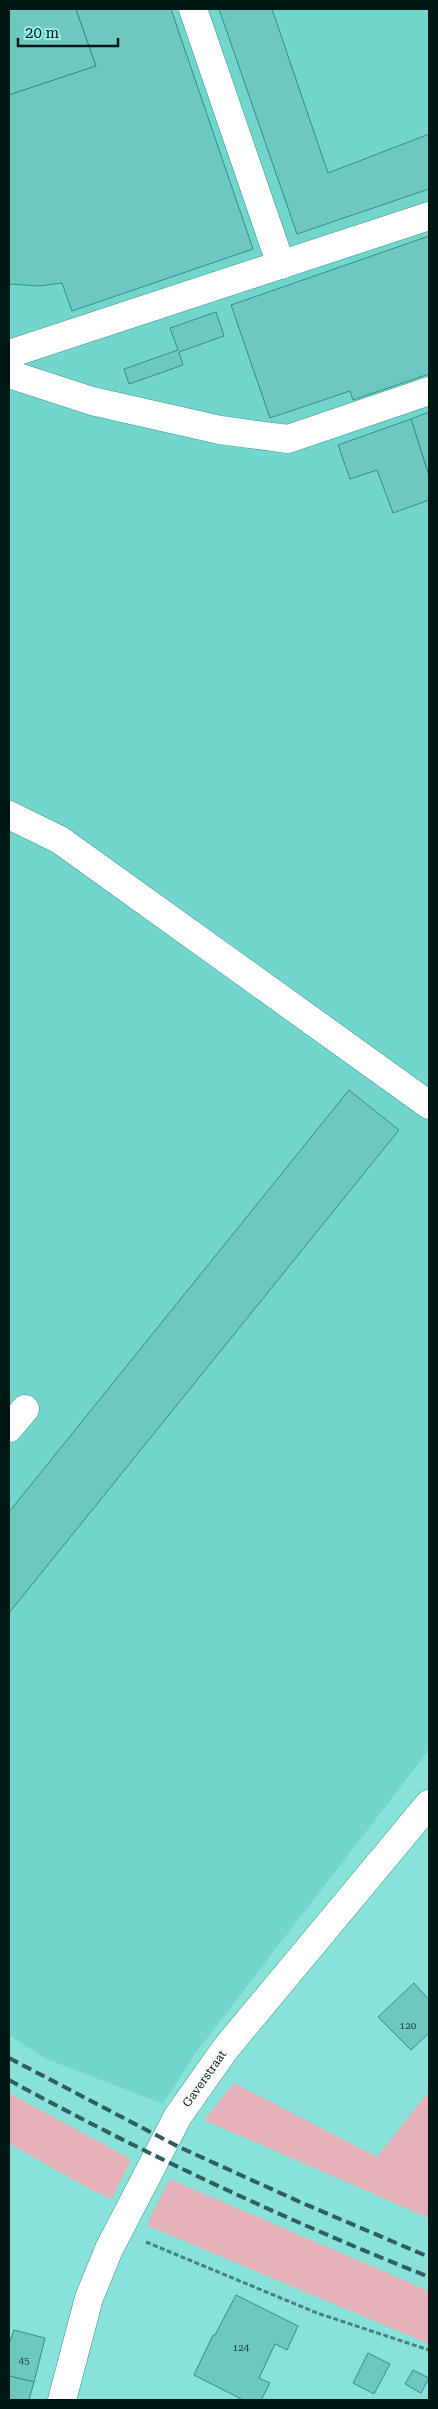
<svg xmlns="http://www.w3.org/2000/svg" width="438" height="2409" viewBox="0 0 438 2409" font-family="'Roboto Serif',serif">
	<rect width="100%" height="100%" fill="#89e2da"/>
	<polygon fill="#72d6cc" points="9,9 429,9 429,1750 195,2054 163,2104 44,2058 9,2035"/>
	<g fill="#e4b1b9">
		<polygon points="234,2083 377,2157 429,2091 429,2218 204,2120"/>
		<polygon points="9,2093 131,2159 112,2199 91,2190 9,2143"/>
		<polygon points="170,2179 429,2291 429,2344 146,2225"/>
	</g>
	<g fill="#6fc8c0" stroke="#328f88">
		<polygon points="9,9 76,9 96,66 9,95"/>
		<polygon points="76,9 171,9 253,249 72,311 62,283 39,286 9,284 9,95 96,66"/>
		<polygon points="219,9 272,9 328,173 429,134 429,189 297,234"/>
		<polygon points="429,236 429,374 353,400 350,391 270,418 231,305"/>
		<polygon points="216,312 224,336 179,352 183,365 129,384 124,369 178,350 170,328"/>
		<polygon points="429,412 429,476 411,419"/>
		<polygon points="411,419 429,476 429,500 393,513 377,470 350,479 338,445"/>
		<polygon points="349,1090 399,1130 9,1613 9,1512"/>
		<polygon points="414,1983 429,2000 429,2033 411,2050 378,2017"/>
		<polygon points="236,2295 298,2326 287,2350 275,2344 259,2378 270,2383 261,2400 243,2400 194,2375 213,2335 215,2335"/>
		<polygon points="14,2330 45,2338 34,2382 9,2376 9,2344"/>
		<polygon points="368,2353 390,2364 374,2394 353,2383"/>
		<polygon points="413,2370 429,2378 421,2393 405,2384"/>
		<polygon points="9,2376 34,2382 29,2400 9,2400"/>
	</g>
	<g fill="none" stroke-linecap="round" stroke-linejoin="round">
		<g stroke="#37938c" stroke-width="29">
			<g id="minor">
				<polyline points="193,9 281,265"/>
				<polyline points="9,354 429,216"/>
				<polyline points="9,374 92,401 220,430 288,439 429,391"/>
				<polyline points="9,815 60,840 429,1105"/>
				<polyline points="9,1428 25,1409"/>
				<path id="s1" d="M62,2400L89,2298L109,2249L178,2116L226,2048L429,1804"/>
			</g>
		</g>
		<polyline stroke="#47817b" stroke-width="3" stroke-dasharray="5 2.5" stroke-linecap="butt" points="146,2242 317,2313 429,2350"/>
		<use href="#minor" stroke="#fff" stroke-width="28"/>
		<g stroke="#305e5a" stroke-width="4" stroke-dasharray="10 5" stroke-linecap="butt">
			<polyline points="9,2058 179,2147 300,2202 429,2257"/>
			<path d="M9,2080C144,2154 286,2220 429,2277"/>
		</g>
	</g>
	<g text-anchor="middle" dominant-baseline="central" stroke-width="4" stroke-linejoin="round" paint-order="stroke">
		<g font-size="10" fill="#1c4340">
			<text x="408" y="2025">120</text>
			<text x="241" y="2347">124</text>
			<text x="24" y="2360">45</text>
		</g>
		<g font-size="12" fill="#001715" stroke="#96f0e7">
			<text stroke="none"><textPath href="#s1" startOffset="354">Gaverstraat</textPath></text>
		</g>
	</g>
	<rect width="438" height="2409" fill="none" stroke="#001715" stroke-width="20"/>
	<path d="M18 38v8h100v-8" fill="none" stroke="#001715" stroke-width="2.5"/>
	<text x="25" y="38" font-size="15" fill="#001715" stroke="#96f0e7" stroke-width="4" paint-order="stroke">20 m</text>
</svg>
